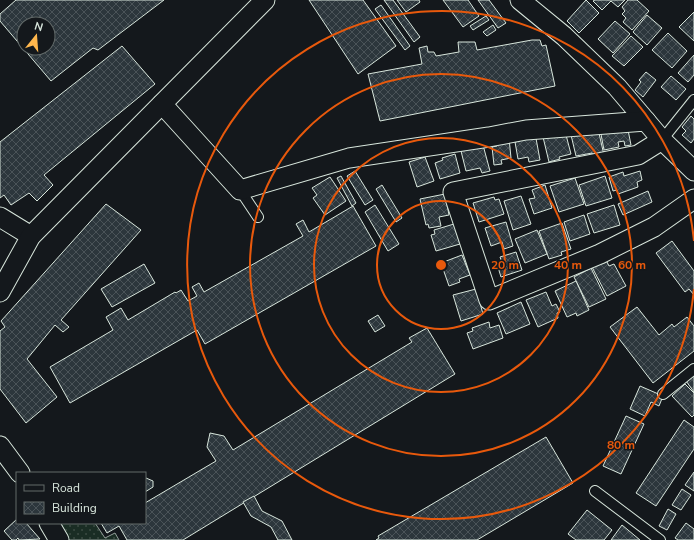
<svg xmlns="http://www.w3.org/2000/svg" width="694" height="540" viewBox="0 0 694 540" font-family="'Nunito Sans',sans-serif">
	<defs>
		<pattern id="grass-dots" width="8" height="8" patternUnits="userSpaceOnUse"><rect width="8" height="8" fill="#1a2d24"/><path d="M2 2h.1M6 6h.1" fill="none" stroke="#3b4b43" stroke-width="1.8" stroke-linecap="round"/></pattern>
		<pattern id="building-cross-hatch" width="8" height="8" patternUnits="userSpaceOnUse"><rect width="8" height="8" fill="#2c363c"/><path d="M0 0l8 8M0 8l8-8" fill="none" stroke="#4a5358"/></pattern>
	</defs>
	<rect width="100%" height="100%" fill="#14181c"/>
	<polygon fill="url(#grass-dots)" stroke="#939e99" points="54,523 95,523 105,538 115,533 119,540 63,540"/>
	<g fill="url(#building-cross-hatch)" stroke="#d8e6dc" fill-rule="evenodd">
		<path d="M16,0H164L98,50L93,48L51,81L0,21V14ZM24,24H48V48H24Z"/>
		<polygon points="309,0 363,0 396,46 358,74"/>
		<polygon points="384,0 393,0 420,37 414,42"/>
		<polygon points="397,0 419,0 420,2 406,12"/>
		<polygon points="443,0 468,0 479,16 463,27"/>
		<polygon points="478,0 489,0 506,23 498,28"/>
		<polygon points="586,0 599,13 579,33 567,21"/>
		<polygon points="595,0 625,0 618,7 611,1 602,10 593,1"/>
		<polygon points="628,0 637,0 649,11 632,30 623,22 626,18 622,14 625,11 622,7"/>
		<polygon points="381,5 410,46 405,50 375,9"/>
		<polygon points="694,12 694,41 679,27"/>
		<polygon points="647,15 662,28 647,45 633,32"/>
		<polygon points="486,16 489,20 473,30 470,26"/>
		<polygon points="615,21 630,34 613,53 598,39"/>
		<polygon points="493,25 496,30 487,36 483,32"/>
		<polygon points="668,33 687,51 672,68 652,50"/>
		<polygon points="631,36 643,47 624,66 612,56"/>
		<polygon points="532,40 540,40 542,46 546,45 555,86 380,121 368,74 422,64 419,48 427,46 428,52 434,52 436,56 459,52 458,42 475,42 477,50"/>
		<polygon points="122,46 155,84 44,175 53,185 37,201 29,193 11,205 4,195 0,198 0,142"/>
		<polygon points="694,55 694,75 688,82 678,73"/>
		<polygon points="646,72 656,80 643,97 635,90 641,82 639,80"/>
		<polygon points="671,76 686,89 676,100 661,87"/>
		<polygon points="691,116 694,119 694,139 691,143 682,135 686,131 682,127"/>
		<polygon points="627,125 631,145 625,146 624,141 618,142 619,147 604,150 600,129"/>
		<polygon points="598,129 604,155 593,157 592,153 576,156 571,135"/>
		<polygon points="535,133 540,160 529,162 528,157 518,159 515,142 520,141 519,136"/>
		<polygon points="566,135 571,154 559,157 560,159 549,162 543,137"/>
		<polygon points="509,138 511,158 501,160 502,164 494,165 492,147 497,146 496,140"/>
		<polygon points="483,145 490,171 482,173 480,168 466,171 461,151"/>
		<polygon points="455,154 460,173 440,179 435,163 443,160 442,158"/>
		<polygon points="425,157 434,181 417,187 409,162"/>
		<polygon points="355,171 373,200 365,205 347,176"/>
		<polygon points="640,171 642,180 637,182 638,187 618,194 617,190 613,191 609,177 623,172 624,176"/>
		<polygon points="341,176 356,203 352,206 337,178"/>
		<polygon points="605,176 612,198 586,206 579,185"/>
		<polygon points="330,177 346,201 325,215 313,198 317,195 312,188"/>
		<polygon points="575,178 584,204 559,212 550,186"/>
		<polygon points="382,185 402,218 396,222 376,189"/>
		<polygon points="545,185 552,208 534,214 529,199 535,198 532,190"/>
		<polygon points="648,191 652,202 623,215 618,204"/>
		<polygon points="445,194 449,215 439,217 441,226 429,228 428,224 426,225 420,199"/>
		<polygon points="521,196 531,224 513,230 504,201"/>
		<polygon points="494,197 495,200 499,199 504,214 479,222 473,203"/>
		<polygon points="106,204 141,230 61,320 69,327 63,332 55,325 27,359 57,397 26,423 0,389 0,331 5,327 1,321"/>
		<polygon points="375,205 399,244 388,251 365,212"/>
		<polygon points="614,205 620,225 594,233 587,214"/>
		<polygon points="353,206 376,246 205,344 197,330 70,403 50,367 113,330 106,317 121,308 128,320 175,292 176,293 181,290 188,301 197,296 192,287 199,283 204,292 303,236 296,224 303,220 309,232"/>
		<polygon points="584,215 590,234 570,241 564,222"/>
		<polygon points="506,222 513,246 504,249 502,242 491,246 485,228"/>
		<polygon points="562,223 571,249 561,252 562,255 549,259 539,231"/>
		<polygon points="454,224 460,244 436,251 431,235 435,234 434,230"/>
		<polygon points="537,230 547,254 525,263 515,239"/>
		<polygon points="672,241 694,271 694,295 689,289 685,292 656,253"/>
		<polygon points="516,252 522,270 501,277 497,264 502,263 500,257"/>
		<polygon points="462,255 470,275 459,279 460,282 449,286 441,263"/>
		<polygon points="606,260 609,266 614,264 626,286 607,296 592,267"/>
		<polygon points="144,264 155,283 112,307 101,289"/>
		<polygon points="591,268 606,299 589,307 574,277"/>
		<polygon points="576,281 589,310 577,316 576,313 567,317 555,291"/>
		<polygon points="476,289 483,314 461,321 453,295"/>
		<polygon points="546,292 552,306 556,304 560,312 557,313 558,318 538,327 526,300"/>
		<polygon points="521,302 530,324 506,334 497,313"/>
		<polygon points="637,307 659,335 672,324 674,327 687,317 694,326 694,351 653,383 610,327"/>
		<polygon points="378,315 385,326 375,332 368,321"/>
		<polygon points="489,322 490,328 499,325 503,338 473,349 467,333 473,331 472,328"/>
		<polygon points="427,328 455,374 183,540 127,540 119,526 107,533 101,523 145,523 145,503 216,461 207,447 210,433 224,436 233,450 412,342 409,338"/>
		<polygon points="694,374 694,392 686,381"/>
		<polygon points="685,384 694,393 694,415 692,417 672,396"/>
		<polygon points="640,386 663,396 659,406 651,402 645,416 630,409"/>
		<polygon points="626,416 644,424 621,474 603,466"/>
		<polygon points="684,420 694,427 694,449 656,506 636,493"/>
		<polygon points="546,437 573,483 477,540 376,540 379,538 378,536"/>
		<polygon points="694,472 694,491 685,485"/>
		<polygon points="146,478 153,481 153,487 145,492 145,479"/>
		<polygon points="682,489 691,495 681,510 672,505"/>
		<polygon points="254,496 262,511 282,521 292,540 278,540 271,527 251,516 243,502"/>
		<polygon points="668,509 676,514 667,530 659,526"/>
		<polygon points="587,510 612,530 604,540 576,540 568,534"/>
		<polygon points="17,519 17,523 26,523 40,539 19,540 18,538 16,540 12,540 4,531"/>
		<polygon points="686,523 694,529 694,540 678,540 675,538"/>
		<polygon points="622,525 640,540 611,540"/>
	</g>
	<g fill="none" stroke-linecap="round" stroke-linejoin="round">
		<g stroke="#d8e6dc" stroke-width="12">
			<g id="lane">
				<polyline points="662,140 694,100"/>
				<polyline points="240,190 258,217"/>
				<polyline points="663,394 694,369"/>
				<polyline points="595,491 660,540"/>
			</g>
		</g>
		<g stroke="#d8e6dc" stroke-width="21">
			<g id="street">
				<polyline points="520,0 564,36 617,87 662,140 694,171"/>
				<polyline points="162,104 240,190 349,158 489,137 526,130 646,121"/>
				<polyline points="662,140 638,155 453,192 489,300 600,254 654,227 694,199"/>
				<polyline points="0,217 31,236"/>
				<polyline points="0,292 31,236 265,0"/>
				<polyline points="0,446 20,473"/>
				<polyline points="49,523 59,540"/>
			</g>
		</g>
		<use href="#lane" stroke="#14181c" stroke-width="10"/>
		<use href="#street" stroke="#14181c" stroke-width="19"/>
	</g>
	<g fill="none" stroke="#e8590c" stroke-width="2">
		<circle cx="441" cy="265" r="64"/>
		<circle cx="441" cy="265" r="127"/>
		<circle cx="441" cy="265" r="191"/>
		<path d="M694 289A254 254 0 1 1 694 241"/>
	</g>
	<circle cx="441" cy="265" r="6" fill="#e8590c" stroke="#14181c" stroke-width="2"/>
	<g font-size="12" text-anchor="middle" font-weight="bold" fill="#e8590c" stroke="#14181c" stroke-width="3" stroke-linejoin="round" paint-order="stroke">
		<text x="505" y="269">20 m</text>
		<text x="568" y="269">40 m</text>
		<text x="632" y="269">60 m</text>
		<text x="621" y="449">80 m</text>
	</g>
	<rect x="16" y="472" width="130" height="52" fill="#14181c" stroke="#626a69"/>
	<rect x="24" y="485" width="20" height="6" fill="#14181c" stroke="#626a69"/>
	<text x="52" y="492" font-size="12" fill="#d8e6dc">Road</text>
	<rect x="24" y="502" width="20" height="12" fill="url(#building-cross-hatch)" stroke="#626a69"/>
	<text x="52" y="512" font-size="12" fill="#d8e6dc">Building</text>
	<g transform="translate(36 36) rotate(17)"><circle r="19" fill="#14181c" stroke="#626a69"/>
	<path d="M0-3L7 15L0 10L-7 15Z" fill="#ffb74d"/>
	<text y="-6" font-size="11" font-weight="bold" text-anchor="middle" fill="#d8e6dc">N</text>
	</g>
</svg>
